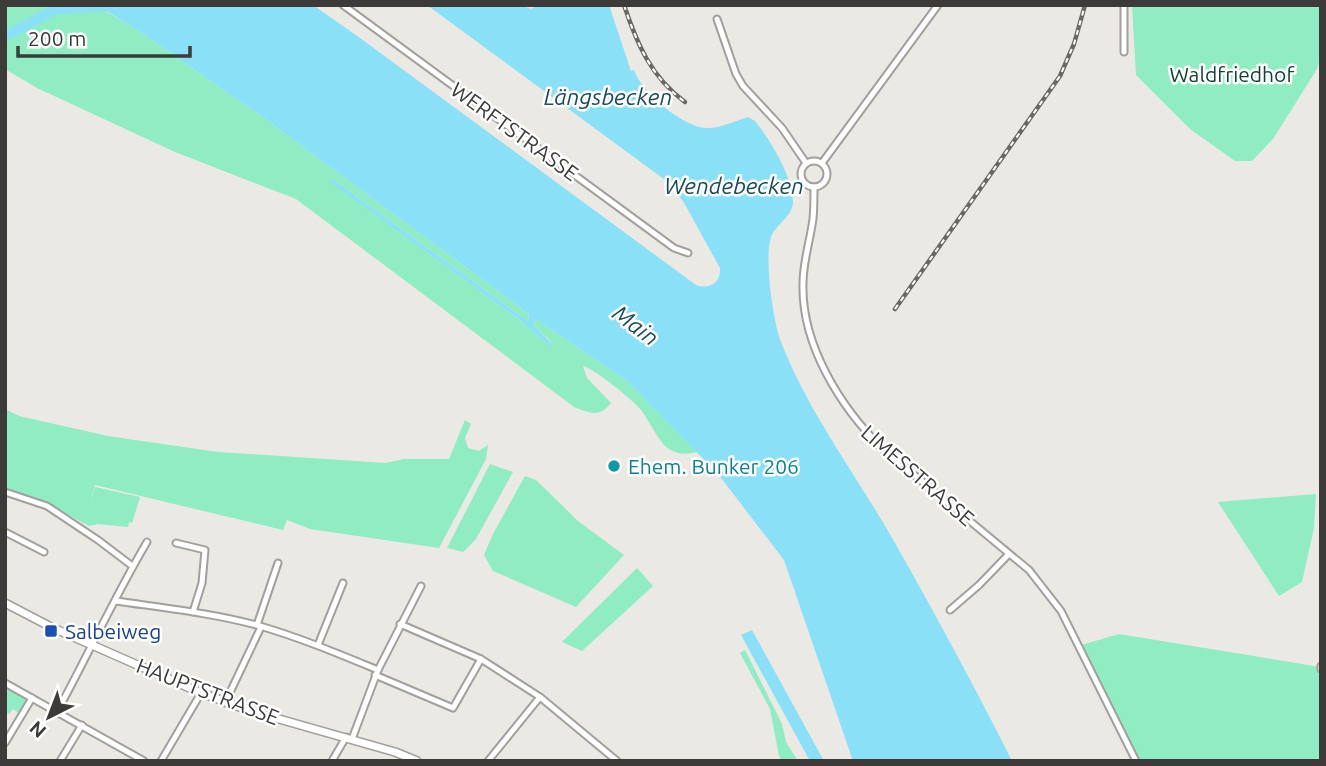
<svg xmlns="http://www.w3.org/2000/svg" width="1326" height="766" viewBox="0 0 1326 766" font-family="Ubuntu,sans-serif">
	<rect width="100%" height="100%" fill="#eae9e4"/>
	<g fill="#8fecc3">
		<path d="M5,5H96L137,30L257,113L529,314L528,321L334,180L330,181L521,321L551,347V342L533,324L536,319L627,381L697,452C662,461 658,432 641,410C632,399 596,370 583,366L587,378L611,403C599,418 590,413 574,407L296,199L175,152L37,88L5,69Z"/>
		<polygon points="1132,5 1321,5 1321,57 1317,69 1273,139 1252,161 1235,161 1190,129 1136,75"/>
		<polygon points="5,409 19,416 108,436 218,452 386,463 404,459 449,459 465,420 471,424 465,438 468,448 479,451 488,445 486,459 439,548 310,529 287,520 283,530 95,485 89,509 95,487 140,497 132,523 129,522 128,527 98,524 89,526 44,502 5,488"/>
		<polygon points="490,464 513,472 476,539 463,552 447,548"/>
		<polygon points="525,476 536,480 578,521 624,555 576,607 493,571 484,555 493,534"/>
		<polygon points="1316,494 1314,528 1302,582 1279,596 1218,502"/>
		<polygon points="637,568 653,586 582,651 562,642"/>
		<polygon points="1119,634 1320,667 1321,761 1136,761 1078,646"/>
		<polygon points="745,650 782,724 786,742 798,761 782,761 779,756 770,709 740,653"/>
		<polygon points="9,688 26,698 20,714 13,709 9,714 5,711 5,694"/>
	</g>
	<g fill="#8ae0f7">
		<path d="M97,5H313L360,38L696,285C710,290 721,283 720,268L683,201L674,191L676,188L427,5H521L531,9L537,5H609L631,71L634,70C641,92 682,126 705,128C719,129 735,121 748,117L755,121C771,141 792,175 793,202C793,216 775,225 771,237C764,257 773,322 781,342C808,411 854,472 891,536C933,610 974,685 1012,761H853L784,560L718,474L627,381L536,319L533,324L551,343L552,348L521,321L329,181L334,180L528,321L529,314L257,113L137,30Z"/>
		<polygon points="752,630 824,761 810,761 741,635"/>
	</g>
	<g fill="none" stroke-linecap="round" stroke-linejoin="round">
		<polyline stroke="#8ae0f7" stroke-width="10" points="5,36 56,9 125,5"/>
		<g stroke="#a2a09c" stroke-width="9">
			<g id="minor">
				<polyline points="343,5 674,248 688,253"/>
				<polyline points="1124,5 1124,52"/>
				<polyline points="717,19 736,74 743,86 782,128 806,163"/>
				<circle cx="814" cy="174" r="13"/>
				<polyline points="822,163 938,5"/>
				<path d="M814,187C814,198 814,209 813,219C810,241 803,262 803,283C801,345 841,408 883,449L1029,570L1061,611L1136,761"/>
				<polyline points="5,492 47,506 98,540 131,565"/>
				<polyline points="5,532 44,552"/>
				<polyline points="176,543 205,550 202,583 193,612"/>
				<path d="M116,601C164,608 213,613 260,626C301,638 339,654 378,670"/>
				<polyline points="950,610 979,585 1009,554"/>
				<polyline points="400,624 481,659 540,697 617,761"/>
				<polyline points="257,625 278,563"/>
				<polyline points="318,645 343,583"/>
				<polyline points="1321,666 1321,669"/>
				<polyline points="375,675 453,708 481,659"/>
				<polyline points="5,683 144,761"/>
				<polyline points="225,703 261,627"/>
				<path d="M57,712C88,655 115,596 147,542"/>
				<polyline points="352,739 378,670 421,586"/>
				<polyline points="5,743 32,698"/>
				<polyline points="60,761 82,725"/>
				<polyline points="161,761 201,693"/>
				<polyline points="332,761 346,737"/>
				<polyline points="488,761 540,697"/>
			</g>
		</g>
		<g stroke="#a2a09c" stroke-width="10">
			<polyline id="tertiary" points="5,603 51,627 201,693 251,711 395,752 417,761"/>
		</g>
		<use href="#minor" stroke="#fff" stroke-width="5"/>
		<use href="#tertiary" stroke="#fff" stroke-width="7"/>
		<g stroke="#696865" stroke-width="4.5">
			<g id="rail">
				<path d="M624,5C637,44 651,77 685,102"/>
				<polyline points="895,309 1060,76 1074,44 1085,5"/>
			</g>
		</g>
		<use href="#rail" stroke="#fff" stroke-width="2" stroke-dasharray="5" stroke-linecap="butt"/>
	</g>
	<circle fill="#0f9aa8" stroke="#fff" stroke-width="2.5" cx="614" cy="466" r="7"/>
	<rect fill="#1a4fb4" stroke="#fff" stroke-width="2.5" x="44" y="624" width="14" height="14" rx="3.5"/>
	<g text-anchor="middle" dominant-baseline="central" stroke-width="5" stroke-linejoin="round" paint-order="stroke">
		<g font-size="21" fill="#143f2f" stroke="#fff">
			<text x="1232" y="74">Waldfriedhof</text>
		</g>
		<g font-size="21" fill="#3c3b39" stroke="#fff">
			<text transform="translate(515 131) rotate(36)">WERFTSTRASSE</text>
			<text transform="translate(918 475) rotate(41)">LIMESSTRASSE</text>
			<text transform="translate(208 691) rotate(21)">HAUPTSTRASSE</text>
		</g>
		<g font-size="21" fill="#0d838f" stroke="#fff" text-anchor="start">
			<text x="628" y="466">Ehem. Bunker 206</text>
		</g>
		<g font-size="21" fill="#164399" stroke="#fff" text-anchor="start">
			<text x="65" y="631">Salbeiweg</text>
		</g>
		<g font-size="23" font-style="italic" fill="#1a4d59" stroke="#fff">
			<text x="608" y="96">Längsbecken</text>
			<text x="734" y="185">Wendebecken</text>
			<text transform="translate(636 325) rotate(37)">Main</text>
		</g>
	</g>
	<rect width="1326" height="766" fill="none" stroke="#3c3b39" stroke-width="14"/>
	<g transform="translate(49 717) rotate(222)" stroke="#ffffff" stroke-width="5" paint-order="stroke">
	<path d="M0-5L12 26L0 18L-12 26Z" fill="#3c3b39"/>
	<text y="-10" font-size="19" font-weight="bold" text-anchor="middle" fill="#3c3b39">N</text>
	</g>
	<path d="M18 46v10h172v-10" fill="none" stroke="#3c3b39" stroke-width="3.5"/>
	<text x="28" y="46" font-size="21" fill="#3c3b39" stroke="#ffffff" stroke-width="5" paint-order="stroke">200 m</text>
</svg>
